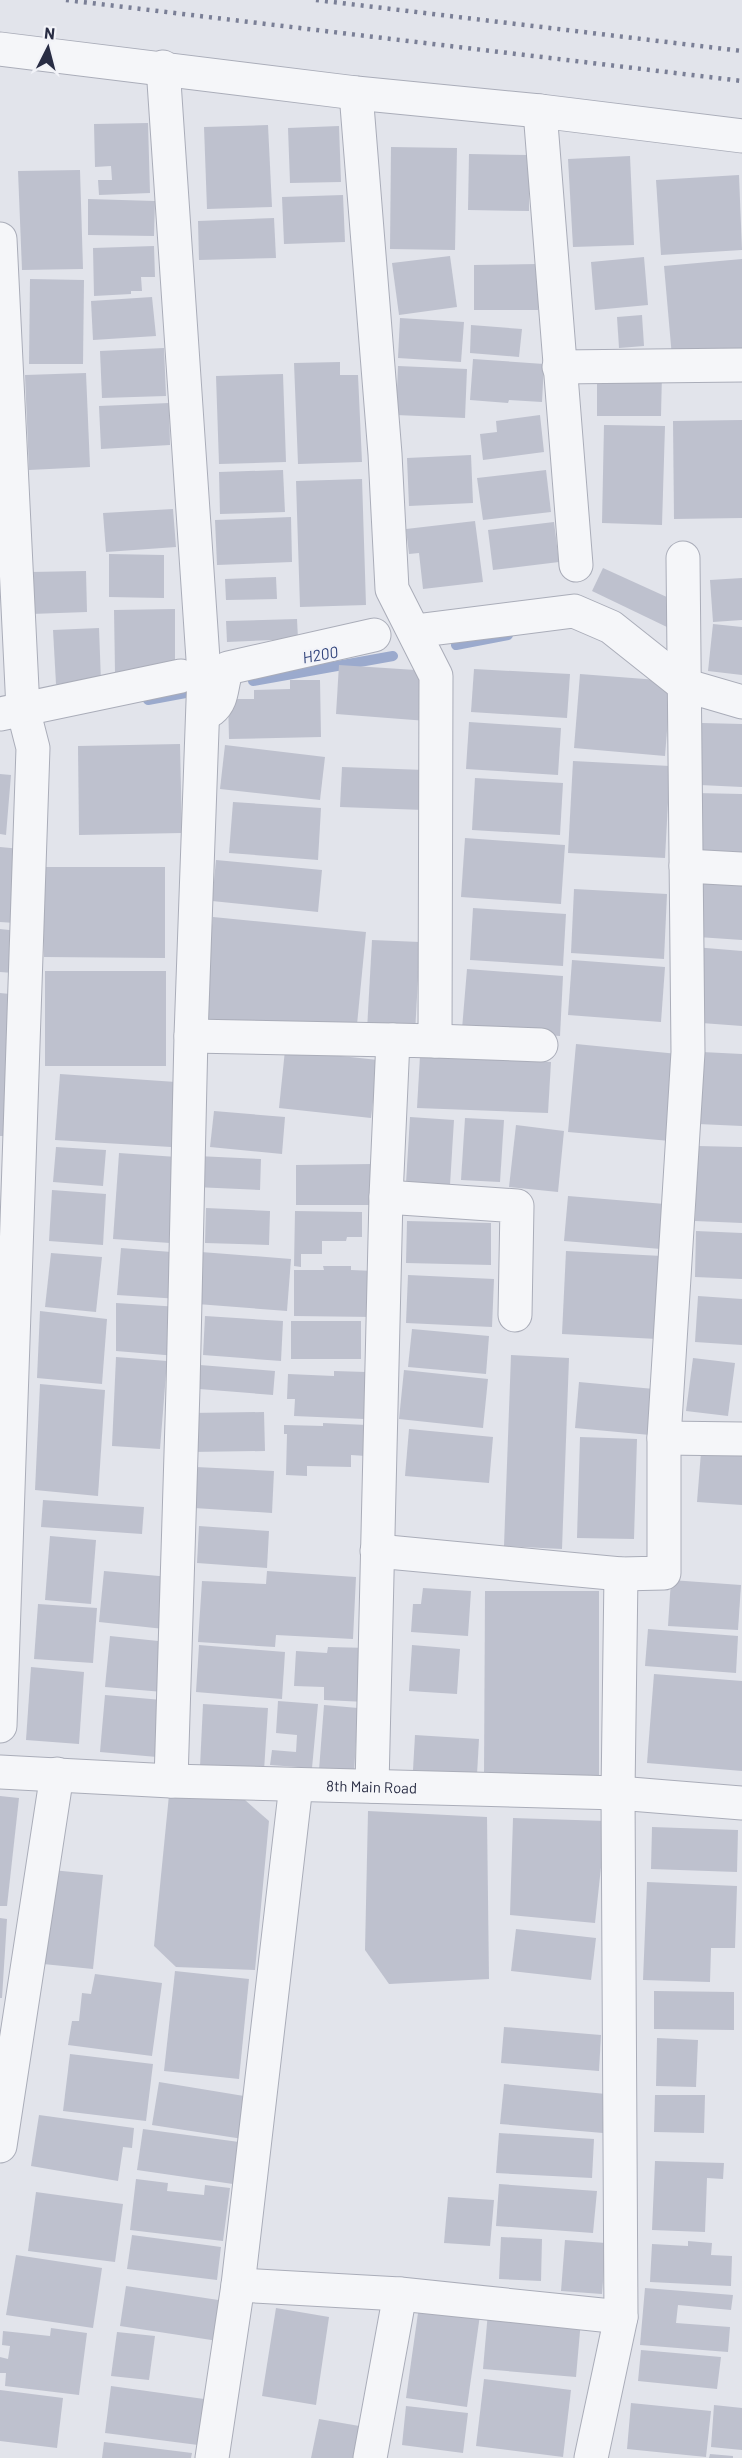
<svg xmlns="http://www.w3.org/2000/svg" width="742" height="2458" viewBox="0 0 742 2458" font-family="Barlow,sans-serif">
	<rect width="100%" height="100%" fill="#e2e4eb"/>
	<g fill="none" stroke-linecap="round" stroke-linejoin="round">
		<g stroke="#9baacd" stroke-width="10">
			<polyline points="456,645 508,635"/>
			<polyline points="253,681 393,656"/>
			<polyline points="148,700 191,692"/>
		</g>
	</g>
	<g fill="#bec1ce">
		<polygon points="148,123 150,193 99,195 98,180 112,180 111,166 95,167 94,124"/>
		<polygon points="268,125 272,207 207,209 204,127"/>
		<polygon points="339,126 341,182 290,183 288,128"/>
		<polygon points="391,147 457,148 455,250 390,249"/>
		<polygon points="469,154 529,155 529,211 468,210"/>
		<polygon points="630,156 634,245 573,247 568,159"/>
		<polygon points="80,170 83,269 22,270 18,171"/>
		<polygon points="739,175 742,250 661,255 656,180"/>
		<polygon points="343,195 345,242 284,244 282,197"/>
		<polygon points="88,199 155,201 154,236 88,235"/>
		<polygon points="274,218 276,258 199,260 198,221"/>
		<polygon points="154,246 155,277 141,277 142,291 131,291 131,294 94,296 93,248"/>
		<polygon points="450,256 457,307 399,315 392,263"/>
		<polygon points="644,257 648,305 595,310 591,262"/>
		<polygon points="742,259 742,351 672,357 664,266"/>
		<polygon points="538,264 538,310 474,310 474,265"/>
		<polygon points="30,279 84,280 83,364 29,364"/>
		<polygon points="152,297 156,336 93,340 91,301"/>
		<polygon points="642,315 644,346 619,348 617,317"/>
		<polygon points="400,318 464,322 461,362 398,358"/>
		<polygon points="471,325 522,329 519,357 470,353"/>
		<polygon points="164,348 166,396 102,398 100,351"/>
		<polygon points="473,359 544,364 542,402 509,400 508,403 470,400"/>
		<polygon points="340,362 340,375 358,375 362,462 298,464 294,363"/>
		<polygon points="398,366 467,369 465,418 396,415"/>
		<polygon points="597,372 662,373 661,416 597,416"/>
		<polygon points="86,373 90,467 29,470 25,375"/>
		<polygon points="283,374 286,462 219,464 216,376"/>
		<polygon points="169,403 170,445 101,449 99,406"/>
		<polygon points="540,415 544,452 483,460 480,434 497,432 496,421"/>
		<polygon points="742,420 742,518 674,519 673,421"/>
		<polygon points="604,425 665,426 662,525 602,523"/>
		<polygon points="471,455 473,503 409,506 407,458"/>
		<polygon points="283,470 285,512 220,514 219,472"/>
		<polygon points="546,470 551,512 483,520 477,478"/>
		<polygon points="362,479 366,605 300,607 296,481"/>
		<polygon points="173,509 176,547 106,552 103,513"/>
		<polygon points="291,517 292,562 217,565 215,520"/>
		<polygon points="475,521 483,582 423,589 419,553 409,554 406,529"/>
		<polygon points="554,522 559,562 493,570 488,530"/>
		<polygon points="109,554 164,555 164,598 109,597"/>
		<polygon points="603,568 680,603 669,628 592,591"/>
		<polygon points="86,571 87,612 31,614 30,572"/>
		<polygon points="276,577 277,599 226,600 225,579"/>
		<polygon points="742,578 742,620 713,622 710,580"/>
		<polygon points="175,609 175,671 115,672 114,610"/>
		<polygon points="297,619 298,639 227,642 226,621"/>
		<polygon points="713,624 742,627 742,675 708,671"/>
		<polygon points="99,628 101,682 56,684 53,630"/>
		<polygon points="339,665 431,671 427,721 336,714"/>
		<polygon points="474,669 570,674 567,718 471,712"/>
		<polygon points="580,674 671,681 665,756 574,748"/>
		<polygon points="290,680 320,680 321,737 229,739 228,699 254,699 254,690 290,689"/>
		<polygon points="469,722 561,728 558,775 466,769"/>
		<polygon points="702,723 742,724 742,787 700,785"/>
		<polygon points="180,744 182,833 79,835 78,746"/>
		<polygon points="225,745 325,757 320,800 220,789"/>
		<polygon points="573,761 670,766 665,858 568,853"/>
		<polygon points="342,767 425,770 424,810 340,807"/>
		<polygon points="0,774 11,775 6,835 0,834"/>
		<polygon points="475,778 563,783 560,835 472,830"/>
		<polygon points="695,793 742,794 742,856 692,854"/>
		<polygon points="233,802 321,808 318,860 229,853"/>
		<polygon points="465,838 565,845 561,904 461,897"/>
		<polygon points="0,847 21,849 15,923 0,922"/>
		<polygon points="216,860 322,870 318,912 212,901"/>
		<polygon points="44,867 165,867 165,958 44,957"/>
		<polygon points="702,880 742,883 742,940 698,937"/>
		<polygon points="574,889 667,894 664,959 571,953"/>
		<polygon points="473,908 566,914 563,966 470,960"/>
		<polygon points="213,917 366,932 356,1035 202,1019"/>
		<polygon points="0,929 18,931 13,973 0,972"/>
		<polygon points="372,940 420,942 415,1033 367,1030"/>
		<polygon points="694,947 742,951 742,1026 688,1022"/>
		<polygon points="572,960 665,967 661,1022 568,1015"/>
		<polygon points="467,969 563,976 560,1036 462,1029"/>
		<rect x="45" y="971" width="121" height="95"/>
		<polygon points="0,993 10,994 5,1136 0,1136"/>
		<polygon points="576,1044 678,1054 670,1141 568,1132"/>
		<polygon points="285,1050 378,1060 371,1118 279,1108"/>
		<polygon points="702,1052 742,1054 742,1126 698,1124"/>
		<polygon points="420,1056 551,1062 548,1113 417,1108"/>
		<polygon points="60,1074 176,1082 171,1147 55,1140"/>
		<polygon points="214,1111 285,1117 282,1154 210,1147"/>
		<polygon points="410,1117 454,1120 450,1185 406,1183"/>
		<polygon points="465,1118 504,1120 500,1182 461,1180"/>
		<polygon points="516,1125 564,1131 558,1192 509,1187"/>
		<polygon points="698,1146 742,1147 742,1223 695,1221"/>
		<polygon points="56,1147 106,1150 103,1186 53,1182"/>
		<polygon points="119,1153 177,1157 170,1243 113,1239"/>
		<polygon points="197,1156 261,1159 260,1190 195,1187"/>
		<polygon points="372,1164 372,1205 296,1205 296,1165"/>
		<polygon points="52,1190 106,1194 103,1245 49,1241"/>
		<polygon points="568,1196 665,1204 661,1249 564,1241"/>
		<polygon points="206,1208 270,1211 269,1245 205,1243"/>
		<polygon points="295,1211 362,1212 362,1237 347,1237 346,1241 322,1241 322,1254 301,1254 301,1267 294,1266"/>
		<polygon points="407,1221 491,1223 491,1265 406,1263"/>
		<polygon points="696,1231 742,1233 742,1279 695,1277"/>
		<polygon points="121,1248 184,1253 180,1299 117,1295"/>
		<polygon points="566,1251 662,1256 657,1339 562,1334"/>
		<polygon points="201,1252 291,1259 287,1311 197,1304"/>
		<polygon points="51,1253 102,1257 96,1312 45,1307"/>
		<polygon points="323,1266 351,1266 351,1270 375,1271 374,1317 294,1316 294,1270 324,1270"/>
		<polygon points="408,1275 494,1279 492,1327 406,1323"/>
		<polygon points="698,1296 742,1299 742,1345 695,1342"/>
		<polygon points="116,1303 180,1307 177,1356 116,1351"/>
		<polygon points="40,1311 107,1319 102,1384 37,1378"/>
		<polygon points="205,1316 283,1321 281,1361 203,1355"/>
		<rect x="291" y="1321" width="70" height="38"/>
		<polygon points="412,1329 489,1336 486,1374 408,1367"/>
		<polygon points="511,1355 569,1358 562,1549 504,1546"/>
		<polygon points="116,1357 167,1361 160,1449 112,1446"/>
		<polygon points="693,1358 735,1363 728,1416 686,1411"/>
		<polygon points="200,1365 275,1371 273,1395 199,1389"/>
		<polygon points="404,1370 488,1379 483,1428 399,1419"/>
		<polygon points="334,1371 366,1372 364,1419 294,1416 295,1399 287,1399 288,1374 334,1376"/>
		<polygon points="579,1382 654,1389 650,1435 575,1428"/>
		<polygon points="40,1384 105,1390 98,1496 35,1490"/>
		<polygon points="264,1412 265,1451 191,1452 190,1413"/>
		<polygon points="323,1423 367,1425 366,1456 351,1455 351,1467 307,1466 307,1476 286,1475 287,1434 284,1434 284,1425 323,1426"/>
		<polygon points="409,1429 493,1437 489,1483 405,1476"/>
		<polygon points="580,1437 637,1439 634,1539 577,1538"/>
		<polygon points="702,1440 742,1443 742,1505 697,1502"/>
		<polygon points="196,1467 274,1471 272,1513 194,1508"/>
		<polygon points="43,1500 144,1507 142,1534 41,1527"/>
		<polygon points="199,1526 269,1531 267,1568 197,1563"/>
		<polygon points="50,1536 96,1540 91,1604 45,1600"/>
		<polygon points="104,1571 170,1577 164,1629 99,1622"/>
		<polygon points="267,1571 356,1577 353,1639 276,1635 275,1647 198,1642 202,1581 266,1584"/>
		<polygon points="671,1580 741,1585 738,1630 668,1626"/>
		<polygon points="423,1588 471,1591 468,1636 411,1632 413,1604 421,1604"/>
		<polygon points="485,1591 599,1591 599,1776 484,1775"/>
		<polygon points="38,1604 97,1608 93,1663 34,1659"/>
		<polygon points="648,1629 738,1636 736,1673 645,1666"/>
		<polygon points="110,1636 168,1642 163,1692 105,1687"/>
		<polygon points="199,1645 285,1652 282,1699 196,1692"/>
		<polygon points="412,1645 460,1649 457,1694 409,1691"/>
		<polygon points="328,1647 369,1648 366,1702 324,1700 324,1687 294,1686 296,1651 327,1653"/>
		<polygon points="31,1667 84,1672 79,1744 26,1740"/>
		<polygon points="654,1674 742,1681 742,1771 647,1763"/>
		<polygon points="105,1695 162,1700 157,1757 100,1752"/>
		<polygon points="278,1701 318,1704 312,1768 270,1765 272,1750 296,1752 297,1735 276,1733"/>
		<polygon points="203,1704 268,1708 264,1771 200,1767"/>
		<polygon points="324,1705 358,1708 354,1773 319,1770"/>
		<polygon points="415,1735 479,1739 477,1775 413,1770"/>
		<polygon points="169,1795 245,1800 269,1821 255,1970 176,1967 154,1946"/>
		<polygon points="0,1796 19,1798 7,1906 0,1906"/>
		<polygon points="368,1811 487,1817 489,1979 389,1984 365,1950"/>
		<polygon points="513,1818 606,1821 595,1923 510,1915"/>
		<polygon points="652,1827 738,1830 737,1872 651,1869"/>
		<polygon points="52,1870 103,1875 93,1969 43,1964"/>
		<polygon points="647,1882 737,1886 735,1948 711,1948 710,1982 643,1980"/>
		<polygon points="0,1918 7,1919 2,1998 0,1998"/>
		<polygon points="516,1929 596,1938 591,1980 511,1971"/>
		<polygon points="175,1971 249,1979 239,2079 164,2071"/>
		<polygon points="95,1974 162,1983 152,2056 68,2045 72,2021 79,2021 82,1993 91,1994"/>
		<polygon points="654,1991 734,1992 734,2030 654,2029"/>
		<polygon points="504,2027 601,2035 599,2071 501,2063"/>
		<polygon points="657,2038 698,2040 696,2087 656,2086"/>
		<polygon points="70,2054 153,2064 146,2121 63,2111"/>
		<polygon points="159,2082 250,2097 241,2118 243,2139 152,2125"/>
		<polygon points="504,2084 606,2094 603,2133 500,2124"/>
		<polygon points="655,2095 705,2095 704,2133 654,2132"/>
		<polygon points="39,2115 134,2128 132,2148 123,2147 118,2181 31,2166"/>
		<polygon points="143,2129 239,2142 233,2184 137,2170"/>
		<polygon points="499,2133 594,2139 592,2178 496,2173"/>
		<polygon points="655,2161 724,2163 723,2179 707,2178 705,2232 652,2230"/>
		<polygon points="136,2179 168,2183 167,2191 204,2195 205,2185 230,2188 223,2241 130,2230"/>
		<polygon points="499,2184 597,2191 593,2233 496,2226"/>
		<polygon points="36,2192 123,2204 115,2262 28,2251"/>
		<polygon points="448,2197 494,2200 490,2246 444,2243"/>
		<polygon points="132,2235 221,2247 217,2280 127,2269"/>
		<polygon points="501,2237 542,2239 541,2281 499,2279"/>
		<polygon points="565,2240 606,2243 602,2294 561,2291"/>
		<polygon points="688,2241 712,2243 711,2255 732,2256 731,2286 650,2282 652,2244 688,2246"/>
		<polygon points="16,2255 102,2268 93,2328 6,2315"/>
		<polygon points="126,2286 225,2301 218,2341 120,2326"/>
		<polygon points="645,2288 733,2295 731,2310 678,2305 676,2323 730,2327 728,2352 640,2345"/>
		<polygon points="419,2306 480,2315 467,2407 406,2398"/>
		<polygon points="276,2308 329,2317 316,2405 262,2396"/>
		<polygon points="488,2312 581,2320 576,2377 483,2369"/>
		<polygon points="51,2328 87,2333 79,2395 5,2386 6,2373 0,2373 0,2357 8,2359 10,2346 2,2345 3,2331 50,2336"/>
		<polygon points="117,2332 155,2336 149,2380 111,2376"/>
		<polygon points="641,2350 721,2357 717,2389 638,2381"/>
		<polygon points="484,2379 571,2390 563,2457 476,2446"/>
		<polygon points="111,2386 204,2399 198,2445 105,2433"/>
		<polygon points="0,2390 63,2398 57,2448 0,2441"/>
		<polygon points="631,2403 711,2411 706,2457 627,2449"/>
		<polygon points="714,2405 742,2408 742,2450 711,2447"/>
		<polygon points="406,2406 468,2413 463,2453 402,2445"/>
		<polygon points="319,2419 365,2427 360,2458 311,2458"/>
		<polygon points="104,2442 192,2453 191,2458 102,2458"/>
		<polygon points="710,2454 733,2456 733,2458 709,2458"/>
	</g>
	<g fill="none" stroke-linecap="round" stroke-linejoin="round">
		<g stroke="#aaadb9" stroke-width="35">
			<g id="minor">
				<polyline points="0,49 356,93 540,111 742,136"/>
				<polyline points="163,67 204,674 191,1036 183,1388 171,1781"/>
				<polyline points="356,93 385,454 392,589 436,676 435,1041 393,1040 386,1197 372,1786"/>
				<polyline points="540,111 576,565"/>
				<polyline points="0,239 23,709 33,748 0,1726"/>
				<polyline points="559,367 742,365"/>
				<polyline points="415,631 574,611 611,627 684,685 742,702"/>
				<path d="M211,710C225,699 220,682 228,668L374,635"/>
				<polyline points="0,714 181,676"/>
				<polyline points="686,866 742,869"/>
				<polyline points="191,1036 393,1040"/>
				<polyline points="435,1041 541,1045"/>
				<polyline points="386,1197 517,1206 515,1315"/>
				<polyline points="664,1438 742,1439"/>
				<polyline points="377,1551 621,1574 664,1573 664,1438 688,1052 683,558"/>
				<path id="s1" d="M0,1772L171,1781L618,1793L742,1803"/>
				<polyline points="0,2146 57,1774"/>
				<polyline points="238,2285 400,2294 621,2317"/>
				<polyline points="212,2458 238,2285 296,1785"/>
				<polyline points="370,2458 400,2294"/>
				<polyline points="591,2458 621,2317 618,1793 621,1574"/>
			</g>
		</g>
		<use href="#minor" stroke="#f5f6f9" stroke-width="33"/>
		<g stroke="#7a7f96" stroke-width="4.5" stroke-dasharray="3 6" stroke-linecap="butt">
			<polyline points="66,0 742,81"/>
			<polyline points="316,0 742,51"/>
		</g>
	</g>
	<g text-anchor="middle" dominant-baseline="central" stroke-width="4.5" stroke-linejoin="round" paint-order="stroke">
		<g font-size="15" fill="#292d44" stroke="#f2f3f8">
			<text stroke="none"><textPath href="#s1" startOffset="372">8th Main Road</textPath></text>
		</g>
		<g font-size="16" font-style="italic" fill="#30437b" stroke="#f2f3f8">
			<text transform="translate(320 654) rotate(-10)">H200</text>
		</g>
	</g>
	<g transform="translate(48 48) rotate(6)" stroke="#f2f3f8" stroke-width="4.5" paint-order="stroke">
	<path d="M0-4.5L10 22L0 15L-10 22Z" fill="#292d44"/>
	<text y="-9" font-size="16" font-weight="bold" text-anchor="middle" fill="#292d44">N</text>
	</g>
</svg>
